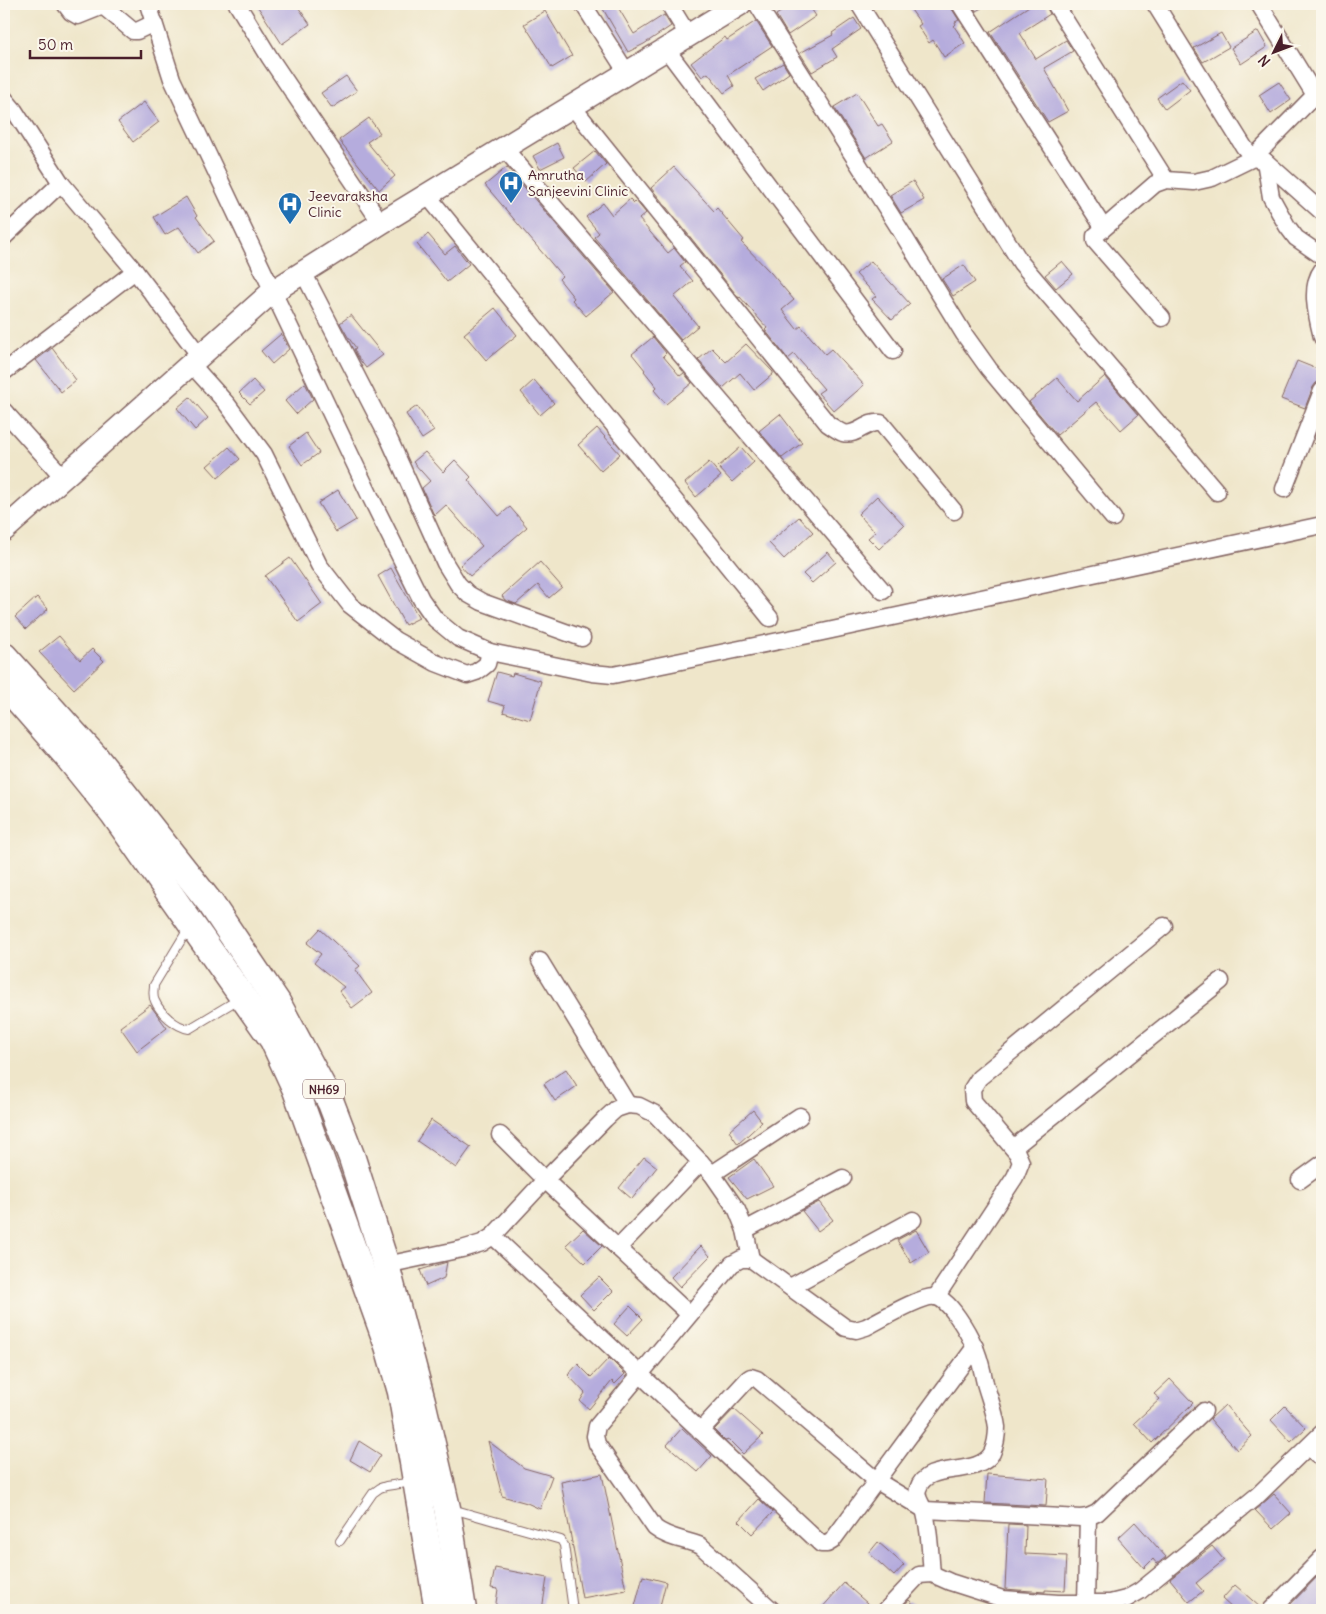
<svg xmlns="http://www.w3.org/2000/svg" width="1326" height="1614" viewBox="0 0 1326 1614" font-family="Delius,sans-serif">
	<rect width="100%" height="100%" fill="#fbf7ec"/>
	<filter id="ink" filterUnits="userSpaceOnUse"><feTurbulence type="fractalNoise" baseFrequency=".02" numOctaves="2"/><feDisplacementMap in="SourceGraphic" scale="10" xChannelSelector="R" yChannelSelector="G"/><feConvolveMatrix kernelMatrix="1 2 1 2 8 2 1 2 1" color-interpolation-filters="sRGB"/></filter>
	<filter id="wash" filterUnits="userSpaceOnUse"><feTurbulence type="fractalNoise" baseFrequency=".0096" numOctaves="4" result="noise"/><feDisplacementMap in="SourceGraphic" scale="20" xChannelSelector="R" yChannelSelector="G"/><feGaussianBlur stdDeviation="1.12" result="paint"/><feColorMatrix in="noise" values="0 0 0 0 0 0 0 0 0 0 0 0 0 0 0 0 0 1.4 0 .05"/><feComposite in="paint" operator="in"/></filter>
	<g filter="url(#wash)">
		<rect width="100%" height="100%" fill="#efe6ca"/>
		<g id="blocks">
			<g fill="#b5acdd">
				<polygon points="256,4 296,4 310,24 282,44"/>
				<polygon points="611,4 616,4 634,34 664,15 671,26 644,44 628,52 603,9"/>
				<polygon points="793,4 808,4 816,16 788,35 776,15"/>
				<polygon points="907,4 950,4 952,9 959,20 955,22 956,24 954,26 965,43 944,57 933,40 929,43 918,26 921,24"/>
				<polygon points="972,4 989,4 976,11"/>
				<polygon points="1032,4 1045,4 1050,14 1020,33 1036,59 1066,40 1073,51 1044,68 1068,111 1048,122 990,32"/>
				<polygon points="545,11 572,56 552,68 524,24"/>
				<polygon points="854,18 861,29 832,49 837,57 812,72 800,53 833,35 832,33"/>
				<polygon points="756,21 772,46 728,75 734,86 724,93 708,73 702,77 691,63 725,37 727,40"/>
				<polygon points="1258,31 1267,47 1241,64 1231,48"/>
				<polygon points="1221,33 1229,47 1203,62 1194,48"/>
				<polygon points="783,63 789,73 763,91 755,79"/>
				<polygon points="346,76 357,91 332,108 321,93"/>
				<polygon points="1182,80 1190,90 1165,109 1157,98"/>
				<polygon points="1279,82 1291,100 1271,114 1259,95"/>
				<polygon points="857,93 878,126 882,124 893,141 866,158 834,107"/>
				<polygon points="144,102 159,122 133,142 118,122"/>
				<polygon points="369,118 380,133 367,142 395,176 379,190 339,140"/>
				<polygon points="557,143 564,157 540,169 533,156"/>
				<polygon points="595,151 606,164 586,182 574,168"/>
				<polygon points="507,167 614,292 586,316 572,300 574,298 559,279 562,276 485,185"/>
				<polygon points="674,167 714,211 717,208 744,240 741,242 771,273 794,300 782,310 797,329 801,326 825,354 831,349 864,385 834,411 818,393 824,389 794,354 788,359 765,330 767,328 740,297 739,298 651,188"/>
				<polygon points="913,181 924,200 901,213 890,195"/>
				<polygon points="186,197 197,216 196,217 214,241 198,253 179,227 165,235 154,217"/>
				<polygon points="630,199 634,203 636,201 646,213 639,219 668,253 674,248 685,262 680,266 693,281 674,297 698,326 681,340 594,237 599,233 586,217 603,203 612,215"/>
				<polygon points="428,234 445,254 455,246 469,264 447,282 417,244"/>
				<polygon points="871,261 910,304 892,320 872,299 876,296 856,274"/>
				<polygon points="1062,261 1073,274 1056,288 1045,275"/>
				<polygon points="964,265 975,282 953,296 942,279"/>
				<polygon points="495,308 517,335 486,360 464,334"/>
				<polygon points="351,315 383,355 366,368 359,359 354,349 356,348 348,337 340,323"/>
				<polygon points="281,334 289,349 272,364 261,351"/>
				<polygon points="653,337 666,353 663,356 680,376 684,373 692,383 666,404 654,390 657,387 644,371 645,370 632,354"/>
				<polygon points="746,344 773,372 773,374 754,390 740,373 723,388 698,360 712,348 726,362"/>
				<polygon points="52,348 76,380 61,392 36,360"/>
				<polygon points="1297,361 1322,371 1322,381 1316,383 1313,387 1305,408 1281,399"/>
				<polygon points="1105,376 1138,415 1121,430 1096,402 1057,435 1029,402 1057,378 1077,401"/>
				<polygon points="253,380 264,392 250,404 239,393"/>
				<polygon points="534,380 554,403 540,415 521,392"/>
				<polygon points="305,383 313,399 296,414 285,401"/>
				<polygon points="190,397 208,418 195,430 177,408"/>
				<polygon points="417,406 434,431 422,439 406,414"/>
				<polygon points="780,414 802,443 782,458 759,431"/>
				<polygon points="1322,418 1322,446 1313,443"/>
				<polygon points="597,428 620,454 601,471 578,445"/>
				<polygon points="306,433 319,453 302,465 289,446"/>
				<polygon points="229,447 240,459 218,478 207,466"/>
				<polygon points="741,447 754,462 732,482 718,467"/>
				<polygon points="425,452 443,472 455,460 471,477 468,480 499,516 510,507 527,527 470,576 460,565 482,546 446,505 435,515 433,513 422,488 430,481 413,462"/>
				<polygon points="709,462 721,476 696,497 685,483"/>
				<polygon points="338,490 356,520 336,532 318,503"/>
				<polygon points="877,496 904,525 879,549 868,538 875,532 858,514"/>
				<polygon points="799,517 813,532 784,559 769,543"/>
				<polygon points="828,552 836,562 812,583 803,574"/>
				<polygon points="290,558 322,604 298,622 265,576"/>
				<polygon points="540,562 562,587 549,598 538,585 516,604 505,600 502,596"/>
				<polygon points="391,568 419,618 405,625 378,576"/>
				<polygon points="37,597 48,609 26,629 15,617"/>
				<polygon points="59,636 80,660 92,649 104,661 74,689 39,652"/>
				<polygon points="497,672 512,676 513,673 541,681 530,720 503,712 505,706 488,701"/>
				<polygon points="320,929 360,966 355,970 372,993 352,1008 339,991 344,987 314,963 321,954 307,943"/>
				<polygon points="150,1005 167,1028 137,1051 120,1027"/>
				<polygon points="566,1069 577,1086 555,1101 544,1084"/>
				<polygon points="753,1110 762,1122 738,1144 729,1131"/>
				<polygon points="431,1120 471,1147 456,1168 417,1141"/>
				<polygon points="644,1157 657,1167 632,1199 619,1188"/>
				<polygon points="754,1159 773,1186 747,1199 729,1177"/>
				<polygon points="819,1202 833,1220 818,1231 802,1211"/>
				<polygon points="583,1229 602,1246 585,1263 566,1245"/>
				<polygon points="916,1230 929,1252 911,1263 897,1240"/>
				<polygon points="701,1246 710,1256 680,1287 671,1277"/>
				<polygon points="447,1262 444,1278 426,1286 420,1270"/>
				<polygon points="599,1277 613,1291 594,1310 580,1295"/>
				<polygon points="630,1306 643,1319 627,1336 614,1324"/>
				<polygon points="609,1358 625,1374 615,1384 612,1381 589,1409 580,1401 585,1393 568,1375 578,1364 591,1377"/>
				<polygon points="1170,1379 1193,1403 1152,1443 1134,1423 1160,1399 1154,1394"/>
				<polygon points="1225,1405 1252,1436 1237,1450 1210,1419"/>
				<polygon points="1285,1406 1306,1428 1291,1442 1271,1420"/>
				<polygon points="734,1409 763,1435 743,1454 729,1440 725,1441 714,1430"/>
				<polygon points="682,1428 712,1456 698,1472 667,1445"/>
				<polygon points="359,1441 381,1455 370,1472 350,1460"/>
				<polygon points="488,1441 524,1468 552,1476 540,1509 527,1503 502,1496"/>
				<polygon points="602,1474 626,1590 582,1598 561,1482"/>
				<polygon points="987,1474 1048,1479 1046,1506 985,1503"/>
				<polygon points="1274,1494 1291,1513 1273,1529 1255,1510"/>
				<polygon points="759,1499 773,1512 752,1534 739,1521"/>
				<polygon points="1135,1522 1166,1557 1157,1564 1153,1559 1144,1568 1118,1538"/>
				<polygon points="1008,1524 1026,1525 1025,1554 1067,1556 1065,1591 1045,1590 1045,1592 1005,1589"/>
				<polygon points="878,1542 904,1565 894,1576 869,1553"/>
				<polygon points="1212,1546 1224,1560 1196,1583 1203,1591 1189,1602 1170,1579"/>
				<polygon points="495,1568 547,1578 542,1610 495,1610 498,1589 491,1588"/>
				<polygon points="1322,1572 1322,1610 1285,1610"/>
				<polygon points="643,1576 666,1582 659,1610 634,1610"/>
				<polygon points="844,1583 875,1610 820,1610"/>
				<polygon points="1235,1585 1261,1608 1261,1610 1234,1610 1222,1599"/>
				<polygon points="909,1600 920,1610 900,1610"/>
			</g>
		</g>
	</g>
	<g filter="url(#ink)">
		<use href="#blocks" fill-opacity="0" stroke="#846563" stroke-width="1"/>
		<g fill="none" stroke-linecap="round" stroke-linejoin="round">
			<g stroke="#846563" stroke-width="10">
				<g id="service">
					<path d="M188,929L154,985C154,990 152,996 155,1001C160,1013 176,1027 189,1029L239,999"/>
					<polyline points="452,1509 561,1540 564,1545 573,1610"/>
					<polyline points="340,1541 373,1493 380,1488 386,1486 413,1482"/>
				</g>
			</g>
			<g stroke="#846563" stroke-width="19">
				<g id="minor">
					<polyline points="65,4 71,12 78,16 103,6 133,31 137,31 154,23"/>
					<polyline points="148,4 172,79 371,498 421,599 435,619 458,638 490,652 592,673 613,675 818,633 1322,525"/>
					<polyline points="237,4 270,58 381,223"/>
					<polyline points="583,4 627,73"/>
					<polyline points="669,4 688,35"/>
					<polyline points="757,4 899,228 964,334 989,369 1113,518"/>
					<polyline points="859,4 1021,263 1217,492"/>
					<polyline points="960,4 1103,227"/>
					<polyline points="1055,4 1166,180"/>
					<polyline points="1155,4 1244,147 1253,158 1315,95 1322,92"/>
					<polyline points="1259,4 1315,95"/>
					<polyline points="666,49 893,351"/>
					<polyline points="4,98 14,110 61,183 135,271 200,356"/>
					<path d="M572,106L828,424C833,427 838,431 843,433C857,437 867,420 881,423L954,511"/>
					<polyline points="504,148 883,591"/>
					<polyline points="1265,161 1271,197 1287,226 1296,238 1322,256"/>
					<polyline points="427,195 770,618"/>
					<polyline points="4,237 61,183"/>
					<path d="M1322,270C1309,287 1317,317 1322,337"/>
					<polyline points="303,272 390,441 445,563 458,584 468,594 482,602 582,638"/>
					<polyline points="1162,318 1095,241 1095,236 1155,184 1166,180 1194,182 1212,178 1253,158 1265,161 1322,212"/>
					<polyline points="191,364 227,404 264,454 319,565 350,605 395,640 436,663 467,675 476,672 482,668 487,664 490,652"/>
					<polyline points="4,372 135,271"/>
					<polyline points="4,411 63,477"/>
					<polyline points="1284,489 1322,391"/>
					<polyline points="540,961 628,1105"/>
					<polyline points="500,1135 545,1180 689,1314"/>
					<polyline points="1013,1148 1221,981"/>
					<polyline points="712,1174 800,1116"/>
					<polyline points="1300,1180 1322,1164"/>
					<polyline points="745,1230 843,1178"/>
					<polyline points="493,1236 821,1544 827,1544 832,1541 975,1347"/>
					<polyline points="618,1248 701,1162"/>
					<polyline points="386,1265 462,1249 482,1243 493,1236 545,1180 605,1119 616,1109 628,1105 639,1106 655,1114 712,1174 737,1210 745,1230 751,1259"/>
					<polyline points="790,1287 913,1220"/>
					<polyline points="936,1297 1015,1177 1021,1162 1017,1153 973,1101 972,1089 979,1078 1164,926"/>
					<polyline points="700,1431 748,1379 751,1377 757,1379 877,1481 925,1510 1081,1518 1088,1517 1097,1513 1204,1411"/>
					<polyline points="1309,1447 1322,1459"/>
					<polyline points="1086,1603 1088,1517"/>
					<path d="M772,1610L701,1546C685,1539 669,1539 655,1528L597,1444L595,1436L597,1426L732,1264L741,1259H751L846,1328L856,1330L866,1327C880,1320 922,1295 935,1297C949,1298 969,1334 974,1346C980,1357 982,1371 985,1383C989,1397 995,1412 997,1427C997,1436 996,1444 992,1453C977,1479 926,1460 918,1489C915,1499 923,1504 925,1513C930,1533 930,1553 932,1574"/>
					<polyline points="886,1610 919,1575 932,1574 950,1582 1003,1599 1058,1603 1110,1603 1126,1599 1140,1591 1258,1495 1322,1433"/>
					<polyline points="1271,1610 1322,1558"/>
				</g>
			</g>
			<g stroke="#846563" stroke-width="25">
				<polyline id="secondary" points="4,530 272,292 381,223 740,4"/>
			</g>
			<g stroke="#846563" stroke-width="29">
				<g id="trunk">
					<polyline points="4,656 96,758 211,904 277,1002 331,1103 352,1158 386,1265 422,1401 447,1508 463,1610"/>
					<polyline points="4,684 67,756 113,813 273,1040 296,1090 388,1346 401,1392 438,1610"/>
				</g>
			</g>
			<use href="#service" stroke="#fff" stroke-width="8"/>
			<use href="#minor" stroke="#fff" stroke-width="16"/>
			<use href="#secondary" stroke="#fff" stroke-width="22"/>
			<use href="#trunk" stroke="#fff" stroke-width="26"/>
		</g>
	</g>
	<defs>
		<g id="hospital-pin" transform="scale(1.25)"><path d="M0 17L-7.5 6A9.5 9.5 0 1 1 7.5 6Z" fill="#1f6fb2" stroke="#fbf7ec"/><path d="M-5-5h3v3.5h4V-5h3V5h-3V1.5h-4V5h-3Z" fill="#fff"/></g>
	</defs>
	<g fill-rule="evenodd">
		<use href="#hospital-pin" x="511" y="183"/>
		<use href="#hospital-pin" x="290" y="204"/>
	</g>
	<g text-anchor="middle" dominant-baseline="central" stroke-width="4" stroke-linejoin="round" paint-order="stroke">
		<rect fill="#fbf7ec" stroke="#7f6065" stroke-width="1" x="303" y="1079.5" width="42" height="19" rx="4"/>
		<g font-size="12" font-weight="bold" fill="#4a1f2b">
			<text x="324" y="1089">NH69</text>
		</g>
		<g font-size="14" fill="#4a1f2b" stroke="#fbf7ec" text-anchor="start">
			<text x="528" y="175">Amrutha<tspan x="528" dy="16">Sanjeevini Clinic</tspan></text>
			<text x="308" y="196">Jeevaraksha<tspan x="308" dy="16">Clinic</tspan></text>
		</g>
	</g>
	<rect width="1326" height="1614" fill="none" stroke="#fbf7ec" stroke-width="20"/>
	<g transform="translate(1274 52) rotate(228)" stroke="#fbf7ec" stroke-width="4" paint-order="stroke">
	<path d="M0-4L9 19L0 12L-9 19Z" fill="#4a1f2b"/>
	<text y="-8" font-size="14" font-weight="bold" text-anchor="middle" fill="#4a1f2b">N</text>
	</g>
	<path d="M30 50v8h111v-8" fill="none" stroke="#4a1f2b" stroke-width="2.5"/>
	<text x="38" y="50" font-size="15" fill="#4a1f2b" stroke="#fbf7ec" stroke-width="4" paint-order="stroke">50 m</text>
</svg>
